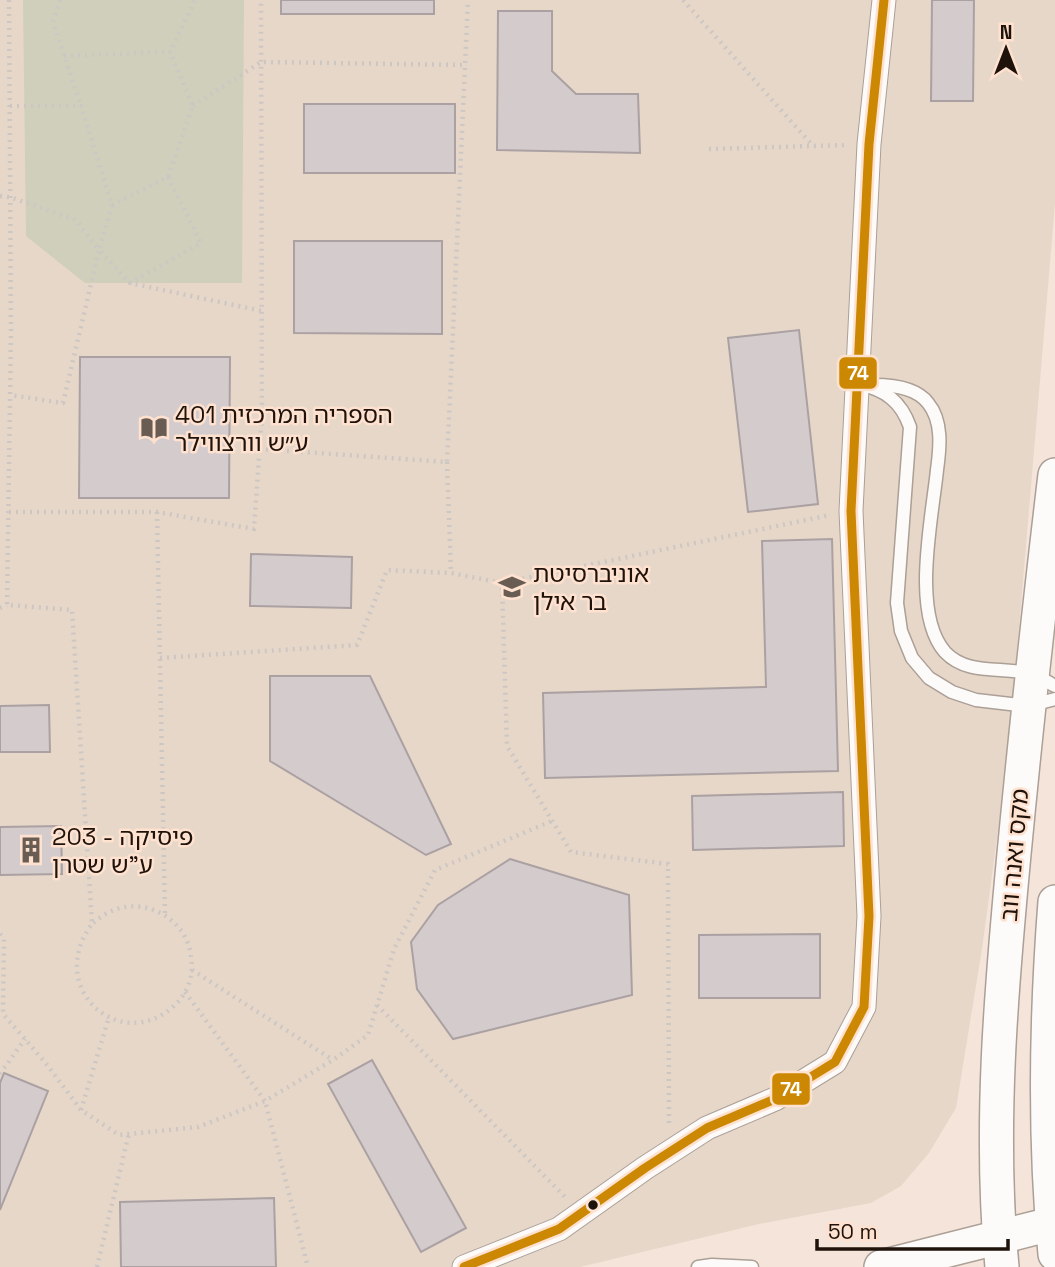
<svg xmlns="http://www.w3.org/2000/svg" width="1055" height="1267" viewBox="0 0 1055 1267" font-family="'Space Grotesk','Noto Sans Hebrew',sans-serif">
	<rect width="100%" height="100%" fill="#f4e4da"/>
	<polygon fill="#e7d7c9" points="0,0 1055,0 1055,204 1008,757 982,949 956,1108 929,1153 901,1186 871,1203 759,1224 580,1267 0,1267"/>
	<polygon fill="#cfcfbb" points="23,0 244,0 242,283 85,283 26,236"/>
	<g fill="#d4cbcc" stroke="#aba1a2" stroke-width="2">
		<rect x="281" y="0" width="153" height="14"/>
		<polygon points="932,0 974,0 973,101 931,101"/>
		<polygon points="498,11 552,11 552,71 576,94 638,94 640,153 497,150"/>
		<rect x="304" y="104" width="151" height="69"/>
		<polygon points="294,241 442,241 442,334 294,333"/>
		<polygon points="799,330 818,504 748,512 728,338"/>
		<polygon points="80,357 230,357 229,498 79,498"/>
		<polygon points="832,539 838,771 545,778 543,693 766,687 762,541"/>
		<polygon points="251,554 352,557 351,608 250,606"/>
		<polygon points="270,676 370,676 451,844 426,855 270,761"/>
		<polygon points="49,705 50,752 0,752 0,706"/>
		<polygon points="843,792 844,846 693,850 692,796"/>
		<polygon points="61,826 62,874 0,875 0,827"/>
		<polygon points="510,859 629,895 632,995 453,1039 417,989 411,942 438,905"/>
		<polygon points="820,934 820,998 699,998 699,935"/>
		<polygon points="372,1060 466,1228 421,1252 328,1084"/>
		<polygon points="4,1073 48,1091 0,1210 0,1083"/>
		<polygon points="274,1198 276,1267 121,1267 120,1202"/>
	</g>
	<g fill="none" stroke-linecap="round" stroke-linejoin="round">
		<g stroke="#ab9f96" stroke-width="15">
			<g id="lane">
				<path d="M859,384C885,390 901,401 910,427L897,603L901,631L912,658L929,678L952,692L976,700L1028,706L1055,699"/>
				<path d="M874,385C892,385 916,387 928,403C943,421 940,448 937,470C932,519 911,613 945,652C967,676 1003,666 1031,674C1039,676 1047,682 1055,686"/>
				<polyline points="698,1267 712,1265 752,1267"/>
			</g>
		</g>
		<g stroke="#ab9f96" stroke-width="25">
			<polyline id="street" points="464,1267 559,1229 645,1168 707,1128 775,1099 835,1062 864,1007 869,916 851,511 869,144 884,0"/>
		</g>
		<g stroke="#ab9f96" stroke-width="36">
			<g id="secondary">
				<path d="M1055,902C1046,1018 1044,1138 1055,1254"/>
				<polyline points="881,1267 1055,1223"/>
				<path d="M1002,1267C989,1130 1001,991 1014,854C1026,728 1040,601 1055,475"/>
			</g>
		</g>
		<g stroke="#cdc7c3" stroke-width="4.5" stroke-dasharray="2 5" stroke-linecap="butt">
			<path d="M9,0L11,331L7,605L72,610L92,924C44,988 121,1056 175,1005C189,992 194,973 191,956C187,922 152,900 120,908C109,911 100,917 92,924"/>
			<polyline points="60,0 53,22 81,106"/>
			<polyline points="683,0 813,146"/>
			<polyline points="64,56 170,52 195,0"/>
			<polyline points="10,106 81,106 112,205 99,250 130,283"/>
			<polyline points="193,106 261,62 465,65"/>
			<polyline points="709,149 847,145"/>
			<polyline points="168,177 201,243 130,283 262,311"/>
			<polyline points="0,196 10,197 76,220 99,250 63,403 10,395"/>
			<polyline points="112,205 168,177 193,106 170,52"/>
			<polyline points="259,449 447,462 468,0"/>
			<polyline points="447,462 451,573"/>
			<polyline points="9,512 157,512 254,529 262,414 261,0"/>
			<polyline points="157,512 165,915"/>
			<polyline points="502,583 830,515"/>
			<polyline points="0,608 7,605"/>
			<polyline points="160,658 357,645 387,570 451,573 502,583 507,746 571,852 668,864 669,1124"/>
			<polyline points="0,934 4,939 3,1014 44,1061 81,1110 119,1135 198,1127 265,1101 308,1267"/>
			<polyline points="192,970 333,1060"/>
			<polyline points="185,992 265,1101 333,1060 368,1035 394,949 435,870 552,821"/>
			<polyline points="377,1005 565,1197"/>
			<polyline points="0,1074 25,1039"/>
			<polyline points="81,1110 109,1017"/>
			<polyline points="97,1267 129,1133"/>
		</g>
		<use href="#lane" stroke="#fdfbf9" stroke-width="12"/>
		<use href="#street" stroke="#fdfbf9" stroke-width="23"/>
		<use href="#secondary" stroke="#fdfbf9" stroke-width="33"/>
		<g stroke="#fee1cf" stroke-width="14">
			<polyline id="bus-1" points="464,1267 559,1229 645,1168 707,1128 775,1099 835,1062 864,1007 869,916 851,511 869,144 884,0"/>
		</g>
		<use href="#bus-1" stroke="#cc8802" stroke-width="9"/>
	</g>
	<defs>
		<g id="library-bare" transform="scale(2.1)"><path d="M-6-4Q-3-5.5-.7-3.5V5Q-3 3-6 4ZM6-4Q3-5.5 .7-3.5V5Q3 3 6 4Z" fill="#695c53" stroke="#fee1cf" stroke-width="2.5" paint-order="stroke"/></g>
		<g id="university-bare" transform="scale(2.1)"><path d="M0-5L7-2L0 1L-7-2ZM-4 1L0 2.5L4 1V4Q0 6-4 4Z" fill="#695c53" stroke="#fee1cf" stroke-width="2.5" paint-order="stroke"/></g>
		<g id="building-bare" transform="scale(2.1)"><path d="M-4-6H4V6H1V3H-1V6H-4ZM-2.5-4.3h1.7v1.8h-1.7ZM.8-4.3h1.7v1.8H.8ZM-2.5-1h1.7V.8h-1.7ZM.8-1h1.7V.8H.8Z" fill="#695c53" stroke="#fee1cf" stroke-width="2.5" paint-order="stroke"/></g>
	</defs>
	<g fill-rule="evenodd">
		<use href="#library-bare" x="154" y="428"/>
		<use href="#university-bare" x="512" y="587"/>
		<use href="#building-bare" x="31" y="850"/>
	</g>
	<circle fill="#1e120a" stroke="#fee1cf" stroke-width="2.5" cx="593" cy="1205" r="6"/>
	<g text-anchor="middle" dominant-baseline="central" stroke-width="5" stroke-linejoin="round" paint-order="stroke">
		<g font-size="24" fill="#1e120a" stroke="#fee1cf" text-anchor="start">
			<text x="175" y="414">401 הספריה המרכזית<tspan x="175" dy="28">ע״ש וורצווילר</tspan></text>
			<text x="533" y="573">אוניברסיטת<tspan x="533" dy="28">בר אילן</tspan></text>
			<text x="52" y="836">203 - פיסיקה<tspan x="52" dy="28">ע"ש שטרן</tspan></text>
		</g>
		<g font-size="24" fill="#1e120a" stroke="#fee1cf">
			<text transform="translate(1014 855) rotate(-85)">מקס ואנה ווב</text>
		</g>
	</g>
	<g stroke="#fee1cf" stroke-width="2.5">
		<rect x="838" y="356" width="40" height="34" rx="7" fill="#cc8802"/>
		<rect x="771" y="1072" width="40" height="34" rx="7" fill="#cc8802"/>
	</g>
	<g font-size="19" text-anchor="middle" font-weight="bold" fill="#fff">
		<text x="858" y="380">74</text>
		<text x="791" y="1096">74</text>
	</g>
	<g transform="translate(1006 49)" stroke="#fee1cf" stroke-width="5" paint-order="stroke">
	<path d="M0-5L12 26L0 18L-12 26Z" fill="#1e120a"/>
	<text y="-10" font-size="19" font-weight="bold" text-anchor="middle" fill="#1e120a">N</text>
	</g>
	<path d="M817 1239v10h191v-10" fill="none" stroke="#1e120a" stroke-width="3.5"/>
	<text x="828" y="1239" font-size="21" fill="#1e120a" stroke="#fee1cf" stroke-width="5" paint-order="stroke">50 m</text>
</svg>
